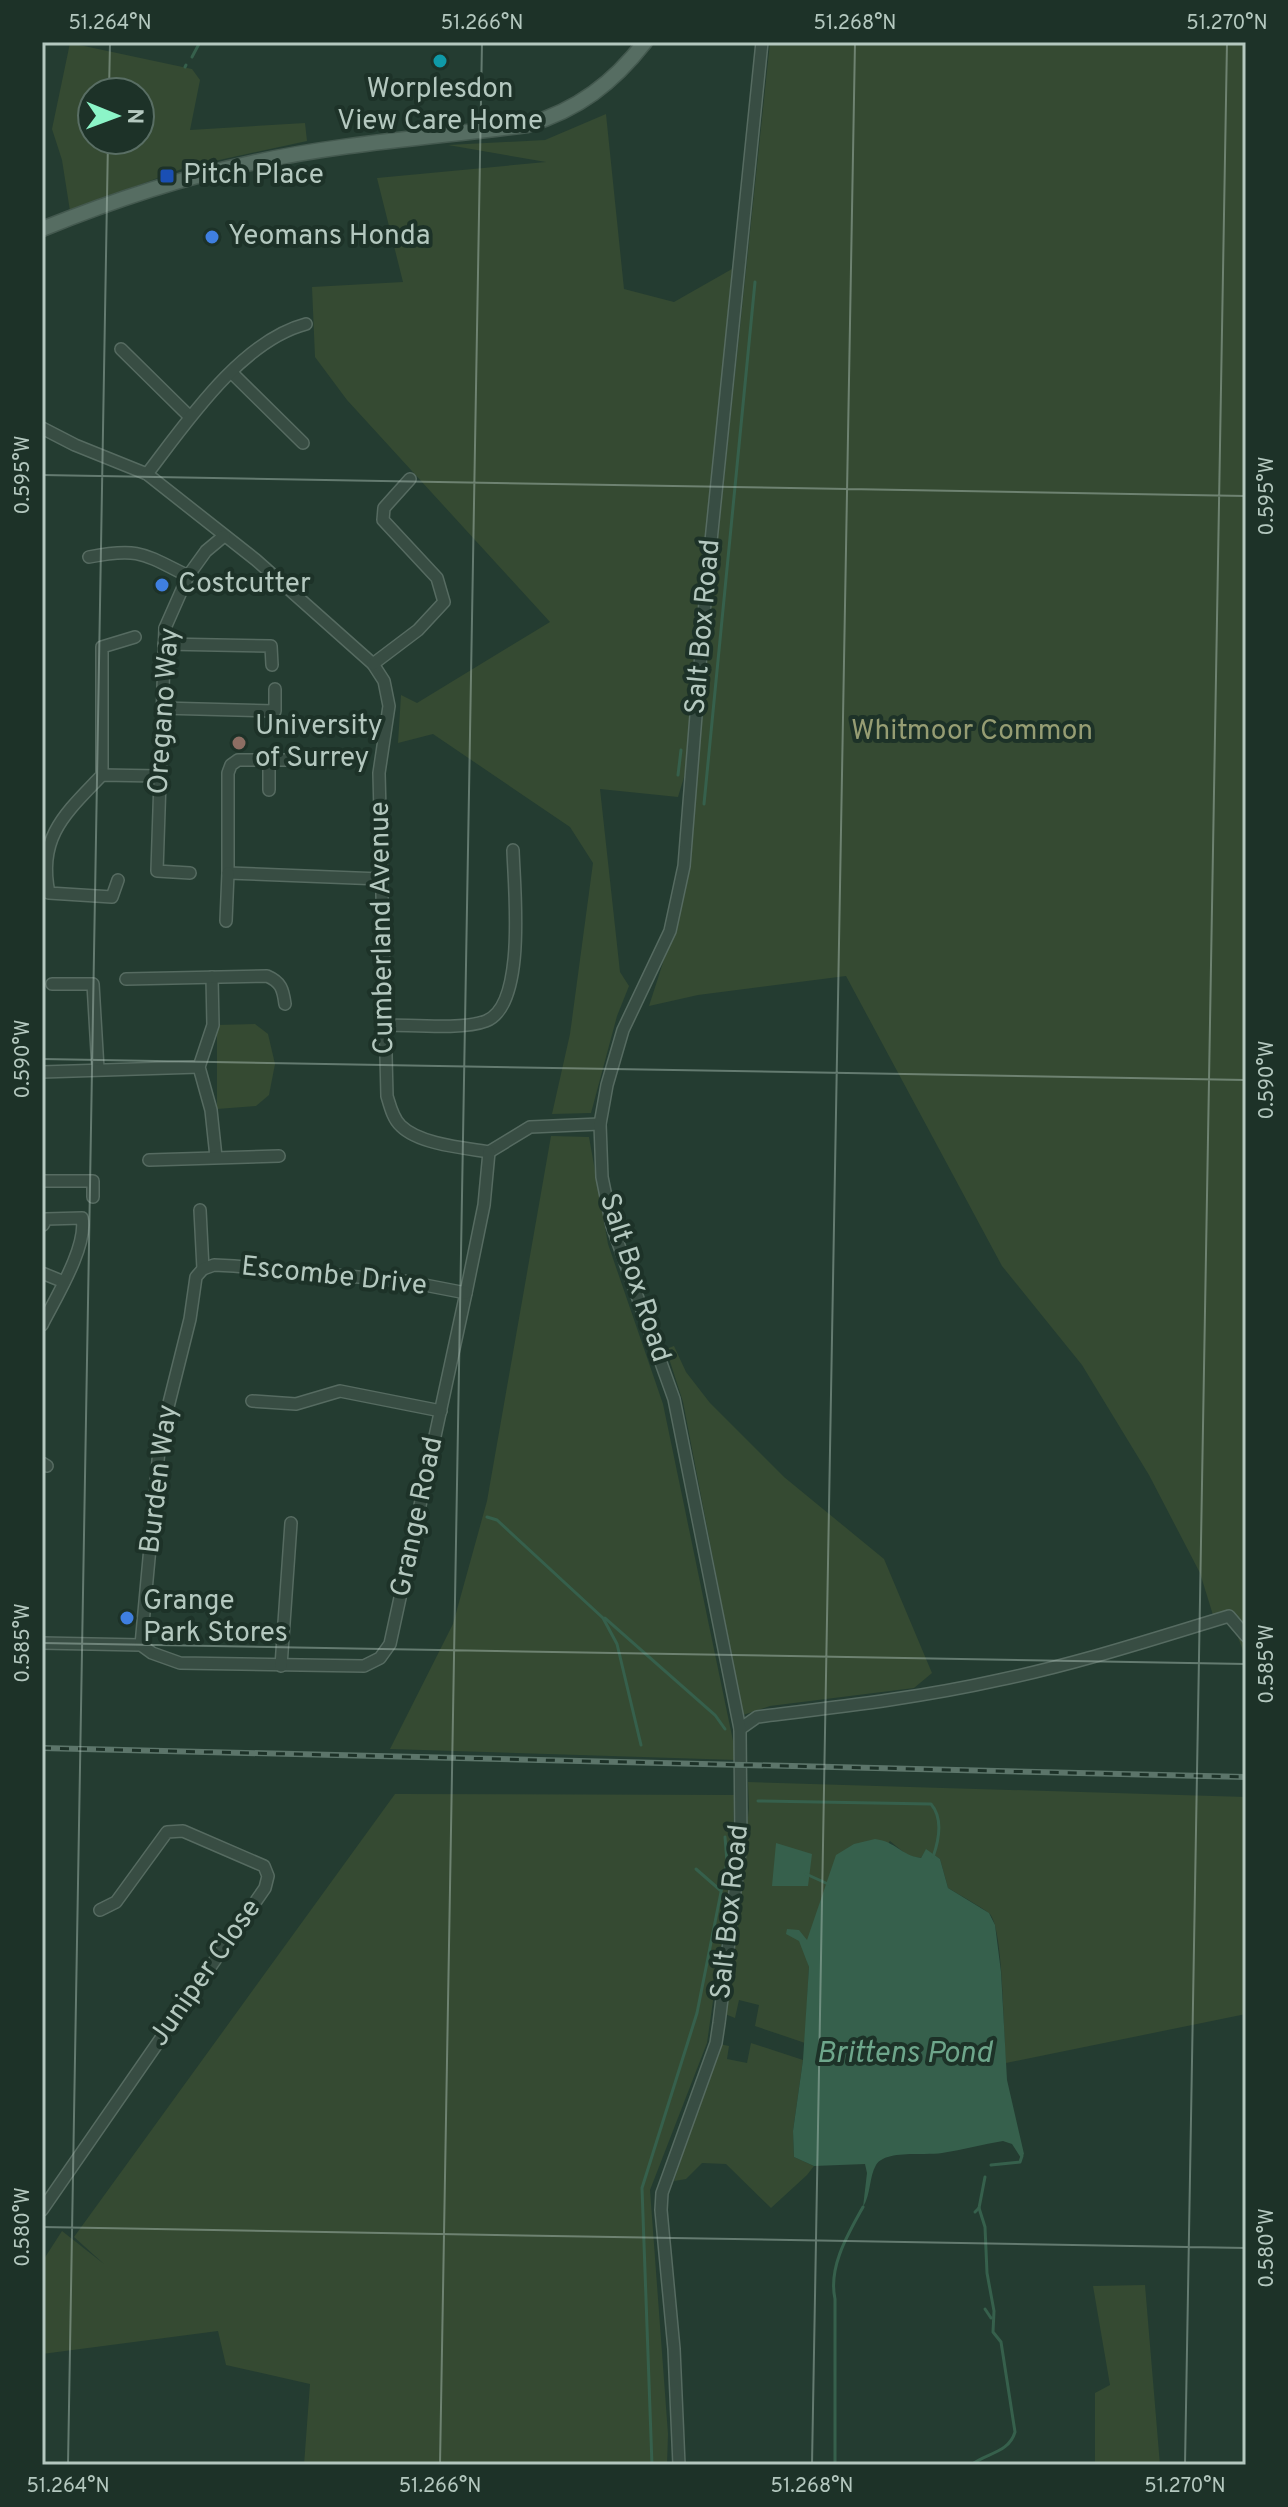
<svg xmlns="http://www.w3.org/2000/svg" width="1288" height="2507" viewBox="0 0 1288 2507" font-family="Overpass,sans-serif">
	<rect width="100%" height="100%" fill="#243c31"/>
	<g fill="#354a32" fill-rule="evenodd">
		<polygon points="770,42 1246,42 1246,1659 1228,1610 1213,1615 1200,1573 1149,1475 1082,1365 1002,1266 846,976 698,995 649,1006 678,916"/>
		<path d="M70,43L192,69L200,80L190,130L305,123L307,141L187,167L70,211L62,160L52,129ZM92,92H140V140H92Z"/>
		<polygon points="606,114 624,289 674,302 732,269 685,774 678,797 600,789 620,972 629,986 617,1016 591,1113 552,1114 570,1034 593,863 570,827 433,734 398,743 401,695 417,703 550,622 347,400 315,357 312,287 403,282 377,178 546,162 448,145 545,140"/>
		<polygon points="255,1024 268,1034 275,1064 269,1095 256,1106 217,1109 217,1025"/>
		<polygon points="551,1136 589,1137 608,1244 663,1404 737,1760 390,1749 453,1624 487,1501"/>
		<polygon points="674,1346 686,1372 710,1403 784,1477 884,1559 932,1673 914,1688 770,1706 743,1715 683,1402 666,1349"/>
		<path d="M748,1782L1246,1797V2014L1006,2063C1003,2036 1004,1931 990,1914C985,1909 956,1893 948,1888L940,1859L926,1850L921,1858L908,1856L890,1841L805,1953L809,1967L805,2043L755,2026L759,2005L739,2000L735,2018L725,2014L749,1808Z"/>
		<polygon points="395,1794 734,1795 733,1861 707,2043 650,2190 668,2434 667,2465 304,2465 310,2384 226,2365 218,2331 42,2354 42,2262 62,2231 104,2264 74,2237"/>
		<polygon points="751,2043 803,2060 793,2131 794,2157 814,2166 807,2175 771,2208 726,2164 702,2163 686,2179 674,2181 719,2044 729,2046 727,2059 747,2063"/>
		<polygon points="1145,2285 1160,2465 1095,2465 1095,2393 1110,2385 1093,2286"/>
	</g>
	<g fill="#36604c">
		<path d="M875,1839C897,1842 900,1855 921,1858L926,1849L940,1859L948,1888L989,1913L995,1925L1001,1972L1007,2080L1024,2154L1021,2158L1012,2144L1003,2141C983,2144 963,2150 942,2153C926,2156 885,2149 876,2165C869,2177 871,2194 863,2207L867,2173L865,2164L814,2166L794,2157L793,2131L803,2060L809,1967L799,1941L786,1934L787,1929L799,1930L807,1940L836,1855L854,1844Z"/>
		<polygon points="776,1843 812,1854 808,1886 772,1886"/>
	</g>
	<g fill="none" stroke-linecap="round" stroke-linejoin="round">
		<g stroke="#36604c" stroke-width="3">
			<polyline points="192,57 200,42"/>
			<polyline points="185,67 186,65"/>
			<polyline points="678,775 681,750"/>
			<polyline points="704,804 755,282"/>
			<polyline points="487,1517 497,1520 603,1618 617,1644 641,1745"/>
			<polyline points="605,1618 715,1715 725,1729"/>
			<path d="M758,1801L931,1804C943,1818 939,1840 933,1857"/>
			<polyline points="696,1869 720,1890"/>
			<polyline points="806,1874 828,1884"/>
			<polyline points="991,2165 1020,2162 1022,2156"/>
			<polyline points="975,2212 979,2208 985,2177"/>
			<polyline points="985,2309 991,2318"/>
			<polyline points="652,2465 642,2188 697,2013 727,1862 725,1837"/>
			<path d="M835,2465V2299C828,2267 848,2234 863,2207"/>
			<path d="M971,2465C986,2453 1009,2453 1015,2432L1001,2342L993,2332L994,2311L987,2273L985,2227L979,2208"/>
		</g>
		<g stroke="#566b61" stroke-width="14">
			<g id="minor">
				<polyline points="121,349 189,416"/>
				<polyline points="232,373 303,443"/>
				<path d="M42,428L75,445L147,474L256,560L373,664L384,681L389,706L379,773L387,1096C390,1106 393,1119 401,1126C419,1144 464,1148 489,1152"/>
				<path d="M147,474C186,423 241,341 306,324"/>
				<path d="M89,557C139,547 144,554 188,576"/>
				<polyline points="164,644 271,646 272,665"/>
				<polyline points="373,664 418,630 444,602 437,578 383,520 384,508 410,479"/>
				<polyline points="161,708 275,711 275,689"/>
				<polyline points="301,760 238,760 231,765 228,773 228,873 381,879"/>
				<polyline points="102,775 102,647 135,637"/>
				<polyline points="269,790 269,761"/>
				<polyline points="190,873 157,871 165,628 188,576 206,551 224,536"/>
				<path d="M118,880L112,897L49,893C37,836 67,812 102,775L159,776"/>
				<polyline points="226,921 228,873"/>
				<polyline points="212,977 213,1025 199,1067 211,1110 216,1157"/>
				<path d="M126,979L267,976C281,982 283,989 285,1004"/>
				<polyline points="52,984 93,984 98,1069"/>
				<path d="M386,1025C412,1025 463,1030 486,1021C527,1005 514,887 513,850"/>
				<polyline points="42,1072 199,1067"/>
				<polyline points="489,1152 530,1127 600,1124"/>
				<polyline points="149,1160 279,1156"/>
				<polyline points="42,1181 93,1181 93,1197"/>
				<polyline points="200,1210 203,1269"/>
				<polyline points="42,1273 64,1282"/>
				<path d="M42,1325C55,1299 88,1246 82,1218L46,1219L43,1225"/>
				<polyline points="252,1401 296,1404 340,1391 441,1411"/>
				<polyline points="42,1463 47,1466"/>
				<polyline points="42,1643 141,1645 152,1653 180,1663 364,1666 380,1658 390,1644 466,1293 484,1205 489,1152"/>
				<polyline points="141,1645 160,1439 190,1319 196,1277 203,1269 214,1265 234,1266 404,1281 466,1293"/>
				<polyline points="281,1666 291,1523"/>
				<path d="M740,1729L757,1717C838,1707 919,1698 999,1680C1077,1664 1153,1639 1229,1616L1246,1636"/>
				<polyline points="42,2210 265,1888 268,1876 264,1866 183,1831 167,1832 116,1902 100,1910"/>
				<polyline points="679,2465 674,2349 661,2210 662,2193 716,2043 719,2023 741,1843 740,1729 674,1399 612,1226 602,1177 600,1124 607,1085 623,1030 670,931 684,866 706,590 762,42"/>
			</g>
		</g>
		<g stroke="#44594f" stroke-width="17">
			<path id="major" d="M42,229C109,202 180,178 251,163C342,143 435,137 527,125C578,110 613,83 645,42"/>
		</g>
		<use href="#minor" stroke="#384d43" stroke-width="11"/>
		<use href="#major" stroke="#566d62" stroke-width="14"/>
		<g stroke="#5c756a" stroke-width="6">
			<polyline id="rail" points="42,1748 1246,1777"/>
		</g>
		<use href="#rail" stroke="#1d3228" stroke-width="3" stroke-dasharray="9" stroke-linecap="butt"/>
	</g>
	<path fill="none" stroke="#b4c8bf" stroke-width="2" stroke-opacity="0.45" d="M109,92L110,42M42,475L1246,496M42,1059L1246,1080M42,1643L1246,1664M42,2227L1246,2248M68,2465L108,140M440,2465L482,42M812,2465L855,42M1185,2465L1227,42"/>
	<circle fill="#0f9aa8" stroke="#1d3228" stroke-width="3" cx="440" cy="61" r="8"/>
	<rect fill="#1a4fb4" stroke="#1d3228" stroke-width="3" x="159" y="168" width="16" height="16" rx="4"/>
	<g fill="#3f7fe0" stroke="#1d3228" stroke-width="3">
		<circle cx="212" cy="237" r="8"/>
		<circle cx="162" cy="585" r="8"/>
		<circle cx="127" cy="1618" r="8"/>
	</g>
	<circle fill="#8d6e63" stroke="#1d3228" stroke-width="3" cx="239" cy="743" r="8"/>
	<g text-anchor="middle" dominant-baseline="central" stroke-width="8" stroke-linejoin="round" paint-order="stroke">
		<g font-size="28" fill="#b4c8bf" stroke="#1d3228" text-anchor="start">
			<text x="440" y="90" text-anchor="middle">Worplesdon<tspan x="440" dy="32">View Care Home</tspan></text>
			<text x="183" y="176">Pitch Place</text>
			<text x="228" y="237">Yeomans Honda</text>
			<text x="178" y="585">Costcutter</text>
			<text x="255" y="727">University<tspan x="255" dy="32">of Surrey</tspan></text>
			<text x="143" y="1602">Grange<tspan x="143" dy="32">Park Stores</tspan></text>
		</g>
		<g font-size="28" fill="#b4c8bf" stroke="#1d3228">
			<text transform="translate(704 627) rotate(-85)">Salt Box Road</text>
			<text transform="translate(165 711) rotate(-86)">Oregano Way</text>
			<text transform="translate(383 928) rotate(-91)">Cumberland Avenue</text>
			<text transform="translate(334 1277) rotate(6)">Escombe Drive</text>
			<text transform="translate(634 1278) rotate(72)">Salt Box Road</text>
			<text transform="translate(160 1479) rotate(-83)">Burden Way</text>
			<text transform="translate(418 1517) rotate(-78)">Grange Road</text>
			<text transform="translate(731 1912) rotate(-84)">Salt Box Road</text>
			<text transform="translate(206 1973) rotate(-55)">Juniper Close</text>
		</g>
		<g font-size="28" fill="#969d73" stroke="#1d3228">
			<text x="972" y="732">Whitmoor Common</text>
		</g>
		<g font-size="30" font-style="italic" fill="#6ea68b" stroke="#1d3228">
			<text x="904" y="2054">Brittens Pond</text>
		</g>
	</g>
	<rect width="1288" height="2507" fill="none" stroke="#1d3228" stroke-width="88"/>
	<g transform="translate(116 116) rotate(91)"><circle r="38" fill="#1d3228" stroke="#596e64" stroke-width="2"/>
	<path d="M0-6L14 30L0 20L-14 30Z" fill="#8cf5c8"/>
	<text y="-12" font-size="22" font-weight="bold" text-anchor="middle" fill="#b4c8bf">N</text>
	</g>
	<rect x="44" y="44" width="1200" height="2419" fill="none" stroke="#b4c8bf" stroke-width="3"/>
	<g font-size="20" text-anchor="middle" fill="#b4c8bf">
		<text x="110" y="29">51.264°N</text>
		<text x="482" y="29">51.266°N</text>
		<text x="855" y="29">51.268°N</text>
		<text x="1227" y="29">51.270°N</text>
		<text transform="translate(22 475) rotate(-90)" y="7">0.595°W</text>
		<text transform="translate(1266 496) rotate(-90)" y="7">0.595°W</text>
		<text transform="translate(22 1059) rotate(-90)" y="7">0.590°W</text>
		<text transform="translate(1266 1080) rotate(-90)" y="7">0.590°W</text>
		<text transform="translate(22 1643) rotate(-90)" y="7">0.585°W</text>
		<text transform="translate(1266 1664) rotate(-90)" y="7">0.585°W</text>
		<text transform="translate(22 2227) rotate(-90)" y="7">0.580°W</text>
		<text transform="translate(1266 2248) rotate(-90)" y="7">0.580°W</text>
		<text x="68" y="2492">51.264°N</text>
		<text x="440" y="2492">51.266°N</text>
		<text x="812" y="2492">51.268°N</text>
		<text x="1185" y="2492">51.270°N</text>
	</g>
</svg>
